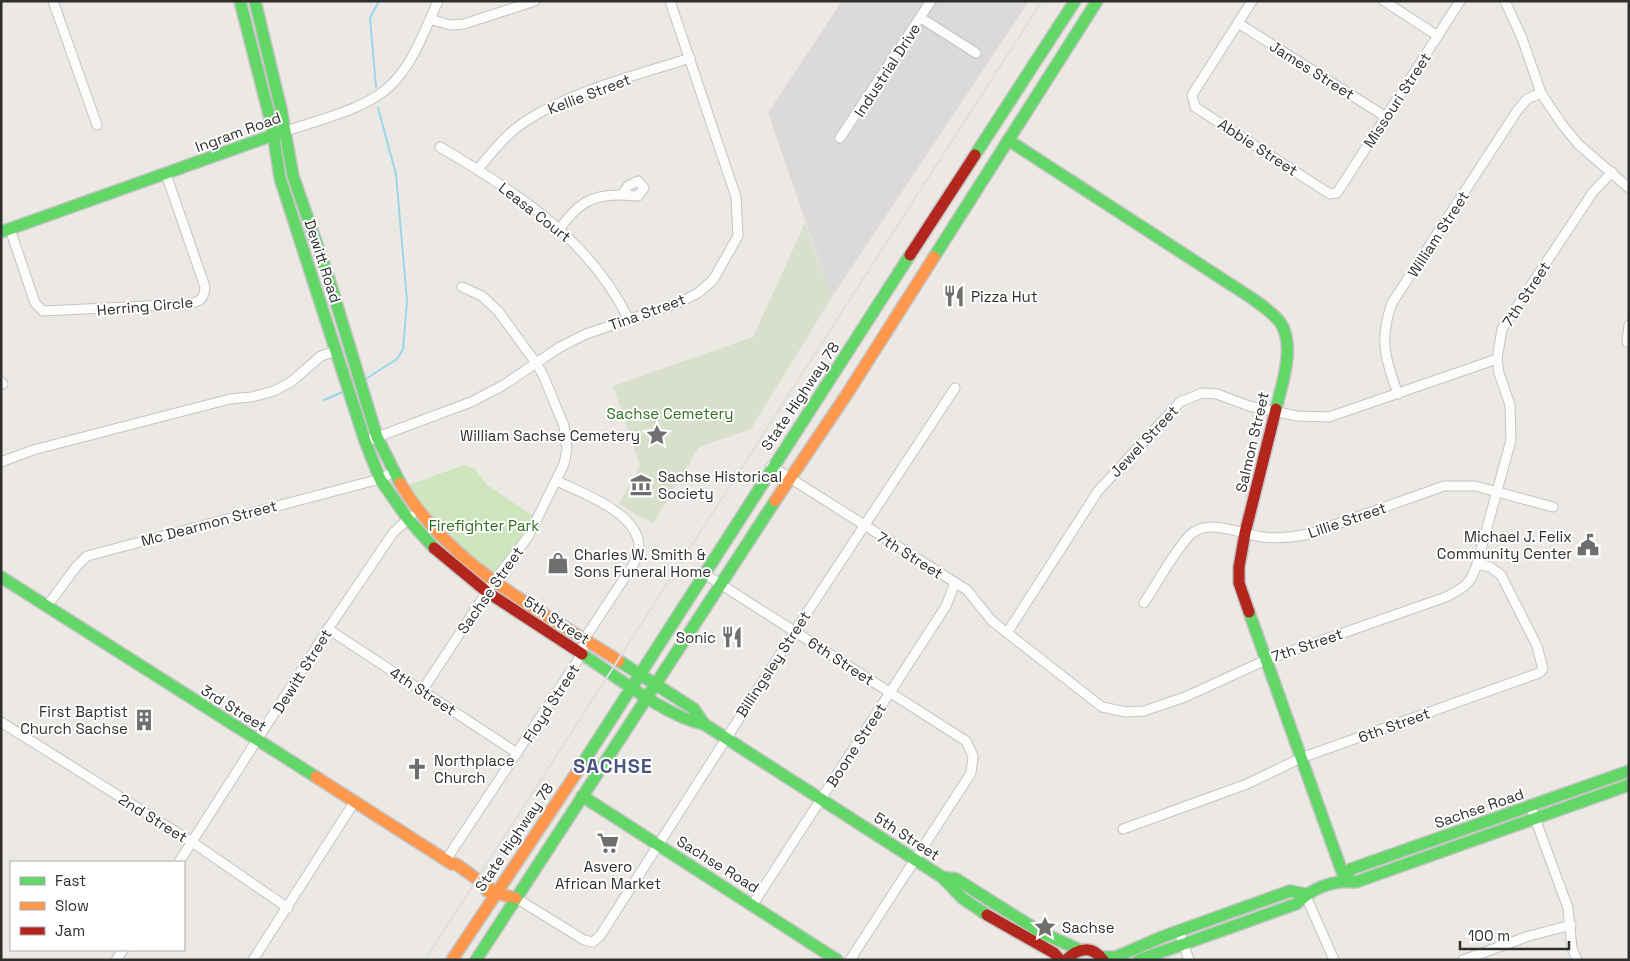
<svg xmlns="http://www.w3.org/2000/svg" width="1630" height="961" viewBox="0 0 1630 961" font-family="'Space Grotesk',sans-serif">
	<rect width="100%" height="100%" fill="#ece8e4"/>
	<polygon fill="#dcd9db" points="842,1 1029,1 832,297 768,113"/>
	<polygon fill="#cee6be" points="464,465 475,469 486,484 533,516 526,534 492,575 447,539 424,512 406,486"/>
	<polygon fill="#d8e0cc" points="805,223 832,297 751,429 699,447 653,524 619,504 640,466 613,386 753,337"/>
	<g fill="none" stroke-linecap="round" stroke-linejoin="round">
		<g stroke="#99d6ec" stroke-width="2">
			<polyline points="376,87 370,18 379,1"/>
			<polyline points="364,380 397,359 403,349 407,301 396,174 378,108"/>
			<polyline points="324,400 345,391"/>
		</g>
		<g stroke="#c5c4c5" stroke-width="11">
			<g id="street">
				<polyline points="53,1 97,125"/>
				<polyline points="1252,1 1192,95 1195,107 1330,194 1337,193 1460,1"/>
				<polyline points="1384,1 1438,36"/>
				<polyline points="1505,1 1522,38 1541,93 1561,123 1578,144 1629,188"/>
				<polyline points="921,18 976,53"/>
				<polyline points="430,19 450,25 464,24 535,1"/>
				<polyline points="1238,23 1386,117"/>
				<path d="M286,131C318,120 367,109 391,85C414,63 425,29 438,1"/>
				<polyline points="840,138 931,1"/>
				<path d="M440,147C515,191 590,239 629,320"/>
				<path d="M478,169C492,152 507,133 526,121C571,91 638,75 690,58"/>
				<polygon points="638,181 644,188 638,196 622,195 628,186"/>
				<path d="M560,228C578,204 591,194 622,195"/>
				<path d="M10,229L35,303L43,311L189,304C200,301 204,300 205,287L166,174"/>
				<polyline points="1627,342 1629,325"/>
				<polyline points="1,382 3,384"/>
				<path d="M1398,394C1385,359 1379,339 1392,303L1517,111L1527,99L1541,93"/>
				<polyline points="372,439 471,402 502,386 560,347 586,334 678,303 698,293 713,280 738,236 736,197 670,1"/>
				<polyline points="1,462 33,450 230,399 252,397 274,391 291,382 321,356 336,351"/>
				<path d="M771,466L967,590L992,621L1102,707L1126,712L1144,711L1185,697L1266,660L1446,597C1465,587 1470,585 1477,564L1511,440L1510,405L1499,373L1497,359L1502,329L1593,192L1612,172"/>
				<polyline points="703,573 966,741 973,756 971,773 850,960"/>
				<path d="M1144,603C1158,582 1172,555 1189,536C1207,516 1241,535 1263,537C1278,539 1294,537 1309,534L1444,486H1475L1553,507"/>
				<polyline points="47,606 76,567 87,556 380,479 393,472"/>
				<polyline points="328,629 517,753"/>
				<polyline points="1007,633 1098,491 1180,402 1202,393 1217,394 1249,406 1297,416 1329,417 1497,359"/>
				<polyline points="422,691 494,581 528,537 564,464 567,449 564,426 543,375 536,363 498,311 482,296 462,287"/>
				<polyline points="1,722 192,842 288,908"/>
				<polyline points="1533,813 1568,908 1572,948 1577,960"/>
				<polyline points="1123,829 1247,784 1301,758 1539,673 1543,669 1537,646 1501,575 1490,567 1477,564"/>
				<path d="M446,860L582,654L585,638L633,565C635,559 639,554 639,547C639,513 582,493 557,481"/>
				<polyline points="179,862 328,629 393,533 411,516"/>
				<polyline points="1305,894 1334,960"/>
				<polyline points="516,898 584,940 593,942 600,936 795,631 955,388"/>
				<polyline points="753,904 946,606 955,583"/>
				<polyline points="1179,931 1189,960"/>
				<polyline points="116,960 123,950"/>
				<polyline points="253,960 355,801"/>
				<polyline points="1463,960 1529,936 1571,925"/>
			</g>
		</g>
		<g stroke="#c5c4c5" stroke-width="14">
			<g id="fast">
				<polyline points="240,1 272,126 280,178 365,441 380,479 408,519 434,548"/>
				<polyline points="255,1 281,109 293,176 329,279 377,437 400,483"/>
				<path d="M1008,140L1250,297C1260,304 1272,312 1280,322C1296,345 1282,384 1276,409"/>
				<polyline points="975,155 1075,1"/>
				<polyline points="1,232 279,133"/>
				<polyline points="934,257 1097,1"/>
				<polyline points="1,577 316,777"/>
				<polyline points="1249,612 1345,880"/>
				<path d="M582,654C613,674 668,718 704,724L942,877L962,898L987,915"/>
				<polyline points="619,661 694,709 704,724"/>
				<polyline points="581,766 910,255"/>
				<polyline points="582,796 837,960"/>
				<polyline points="942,877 956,879 1042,933 1078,949"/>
				<polyline points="1345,880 1351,869 1629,771"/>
				<polyline points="1101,957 1116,957 1162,937 1290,891 1305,894"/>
				<polyline points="476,960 775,501"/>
				<path d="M1139,960L1296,904C1312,888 1333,880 1356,882L1629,785"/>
			</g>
		</g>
		<g stroke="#c5c4c5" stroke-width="14">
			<g id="slow">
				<path d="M400,483C449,566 540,610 619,661"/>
				<polyline points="775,501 847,394 934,257"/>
				<polyline points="316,777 452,864 456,864 495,892"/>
				<polyline points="487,891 516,898"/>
				<polyline points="452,960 581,766"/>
			</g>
		</g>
		<g stroke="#c5c4c5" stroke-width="14">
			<g id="jam">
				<polyline points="910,255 975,155"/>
				<polyline points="434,548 487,592 582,654"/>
				<polyline points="1249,612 1239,583 1239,567 1245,533 1276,409"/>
				<polyline points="987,915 1054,953 1060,960"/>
				<path d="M1066,960C1078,948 1092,945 1103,960"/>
			</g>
		</g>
		<use href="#street" stroke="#fcfcfb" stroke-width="9"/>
		<use href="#fast" stroke="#63d668" stroke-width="11"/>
		<use href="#slow" stroke="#ff974d" stroke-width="11"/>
		<use href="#jam" stroke="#b3261e" stroke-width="11"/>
		<polyline stroke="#dfdfe1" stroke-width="2" points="425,960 1042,1"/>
	</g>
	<defs>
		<g id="restaurant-bare" transform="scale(1.725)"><path d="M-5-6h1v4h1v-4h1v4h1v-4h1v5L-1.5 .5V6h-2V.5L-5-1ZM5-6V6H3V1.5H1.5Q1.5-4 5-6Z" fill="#706f6e" stroke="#fff" stroke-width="2.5" paint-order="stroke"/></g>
		<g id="sight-bare" transform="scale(1.725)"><path d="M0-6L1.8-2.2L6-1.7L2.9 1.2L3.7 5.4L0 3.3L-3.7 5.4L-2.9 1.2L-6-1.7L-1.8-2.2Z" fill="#706f6e" stroke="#fff" stroke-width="2.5" paint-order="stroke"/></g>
		<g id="museum-bare" transform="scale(1.725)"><path d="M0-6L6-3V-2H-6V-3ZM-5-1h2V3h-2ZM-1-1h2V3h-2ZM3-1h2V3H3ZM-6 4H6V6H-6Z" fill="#706f6e" stroke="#fff" stroke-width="2.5" paint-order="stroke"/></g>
		<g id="civic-bare" transform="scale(1.725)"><path d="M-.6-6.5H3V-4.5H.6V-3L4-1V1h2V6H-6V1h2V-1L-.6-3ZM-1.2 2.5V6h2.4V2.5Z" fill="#706f6e" stroke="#fff" stroke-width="2.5" paint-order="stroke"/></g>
		<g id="shop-bare" transform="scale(1.725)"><path d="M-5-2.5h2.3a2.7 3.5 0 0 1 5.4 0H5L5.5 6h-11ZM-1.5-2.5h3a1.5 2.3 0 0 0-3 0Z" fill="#706f6e" stroke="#fff" stroke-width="2.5" paint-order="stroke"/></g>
		<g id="building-bare" transform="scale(1.725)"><path d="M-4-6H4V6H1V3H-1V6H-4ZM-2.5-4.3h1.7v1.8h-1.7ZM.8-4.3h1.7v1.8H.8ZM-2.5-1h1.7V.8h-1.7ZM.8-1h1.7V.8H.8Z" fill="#706f6e" stroke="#fff" stroke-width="2.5" paint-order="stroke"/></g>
		<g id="church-bare" transform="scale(1.725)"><path d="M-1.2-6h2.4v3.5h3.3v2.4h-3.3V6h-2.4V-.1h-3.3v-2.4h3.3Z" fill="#706f6e" stroke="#fff" stroke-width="2.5" paint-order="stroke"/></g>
		<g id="supermarket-bare" transform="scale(1.725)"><path d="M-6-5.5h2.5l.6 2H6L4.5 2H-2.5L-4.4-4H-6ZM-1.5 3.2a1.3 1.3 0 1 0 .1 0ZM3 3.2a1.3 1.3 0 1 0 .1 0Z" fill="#706f6e" stroke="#fff" stroke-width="2.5" paint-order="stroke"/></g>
	</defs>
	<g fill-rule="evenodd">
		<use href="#restaurant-bare" x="954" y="296"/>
		<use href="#sight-bare" x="657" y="435"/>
		<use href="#museum-bare" x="641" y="485"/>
		<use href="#civic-bare" x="1588" y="545"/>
		<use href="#shop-bare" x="558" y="563"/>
		<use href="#restaurant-bare" x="732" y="637"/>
		<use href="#building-bare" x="144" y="720"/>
		<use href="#church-bare" x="417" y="769"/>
		<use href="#supermarket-bare" x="608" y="843"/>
		<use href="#sight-bare" x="1045" y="927"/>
	</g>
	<g text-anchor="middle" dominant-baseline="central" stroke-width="4" stroke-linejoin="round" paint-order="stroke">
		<g font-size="15" fill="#2e2e2e" stroke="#fff">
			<text transform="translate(887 70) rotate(-57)">Industrial Drive</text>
			<text transform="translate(1312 70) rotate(32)">James Street</text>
			<text transform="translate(589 94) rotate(-21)">Kellie Street</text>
			<text transform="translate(1397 100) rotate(-57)">Missouri Street</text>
			<text transform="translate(238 132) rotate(-20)">Ingram Road</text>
			<text transform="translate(1258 147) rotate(33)">Abbie Street</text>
			<text transform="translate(535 212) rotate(38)">Leasa Court</text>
			<text transform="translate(1438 234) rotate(-57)">William Street</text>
			<text transform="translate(323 261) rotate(72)">Dewitt Road</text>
			<text transform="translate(1526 294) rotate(-57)">7th Street</text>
			<text transform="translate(145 306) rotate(-5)">Herring Circle</text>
			<text transform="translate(647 312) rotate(-20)">Tina Street</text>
			<text transform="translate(800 396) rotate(-56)">State Highway 78</text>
			<text transform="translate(1144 441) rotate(-47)">Jewel Street</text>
			<text transform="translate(1252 442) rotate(-77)">Salmon Street</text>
			<text transform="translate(1347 520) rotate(-19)">Lillie Street</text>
			<text transform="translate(209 523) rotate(-15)">Mc Dearmon Street</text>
			<text transform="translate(910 555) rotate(32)">7th Street</text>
			<text transform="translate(490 590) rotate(-55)">Sachse Street</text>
			<text transform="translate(557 620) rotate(33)">5th Street</text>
			<text transform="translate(1307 645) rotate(-19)">7th Street</text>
			<text transform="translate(841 661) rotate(33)">6th Street</text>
			<text transform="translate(773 664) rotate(-57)">Billingsley Street</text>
			<text transform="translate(302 671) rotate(-58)">Dewitt Street</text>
			<text transform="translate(423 691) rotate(33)">4th Street</text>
			<text transform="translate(551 703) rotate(-57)">Floyd Street</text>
			<text transform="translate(234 708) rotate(32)">3rd Street</text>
			<text transform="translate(1394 725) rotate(-20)">6th Street</text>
			<text transform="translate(856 745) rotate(-57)">Boone Street</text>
			<text transform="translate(1479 808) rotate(-19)">Sachse Road</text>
			<text transform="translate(153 818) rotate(32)">2nd Street</text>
			<text transform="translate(907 836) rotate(33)">5th Street</text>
			<text transform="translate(514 837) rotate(-56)">State Highway 78</text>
			<text transform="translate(718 864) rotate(32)">Sachse Road</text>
		</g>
		<g font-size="15" fill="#2e2e2e" stroke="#fff" text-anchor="start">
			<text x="971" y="296">Pizza Hut</text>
			<text x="640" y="435" text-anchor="end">William Sachse Cemetery</text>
			<text x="658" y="476">Sachse Historical<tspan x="658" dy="17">Society</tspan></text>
			<text x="1572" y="536" text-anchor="end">Michael J. Felix<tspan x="1572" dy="17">Community Center</tspan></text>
			<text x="574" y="554">Charles W. Smith &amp;<tspan x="574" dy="17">Sons Funeral Home</tspan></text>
			<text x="716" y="637" text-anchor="end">Sonic</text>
			<text x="128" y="711" text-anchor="end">First Baptist<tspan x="128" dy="17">Church Sachse</tspan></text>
			<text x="434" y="760">Northplace<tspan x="434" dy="17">Church</tspan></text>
			<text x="608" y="866" text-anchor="middle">Asvero<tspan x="608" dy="17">African Market</tspan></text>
			<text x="1062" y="927">Sachse</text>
		</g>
		<g font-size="15" fill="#2c6e1b" stroke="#fff">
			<text x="670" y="413">Sachse Cemetery</text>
			<text x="484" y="525">Firefighter Park</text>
		</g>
		<g font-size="20" font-weight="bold" letter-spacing="1" fill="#4d5680" stroke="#fff">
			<text x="613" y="766">SACHSE</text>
		</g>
	</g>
	<rect width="1630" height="961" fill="none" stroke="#2e2e2e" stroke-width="5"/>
	<rect x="10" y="861" width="175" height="90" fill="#ffffff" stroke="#ababab"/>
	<rect x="20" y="877" width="25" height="8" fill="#63d668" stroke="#ababab"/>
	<text x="55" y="886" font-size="15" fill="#2e2e2e">Fast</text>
	<rect x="20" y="902" width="25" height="8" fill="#ff974d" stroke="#ababab"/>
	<text x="55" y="911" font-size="15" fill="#2e2e2e">Slow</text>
	<rect x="20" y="927" width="25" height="8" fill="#b3261e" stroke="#ababab"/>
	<text x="55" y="936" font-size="15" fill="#2e2e2e">Jam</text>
	<path d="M1460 941v8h109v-8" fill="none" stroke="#2e2e2e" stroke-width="2.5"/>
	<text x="1468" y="941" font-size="15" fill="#2e2e2e" stroke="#ffffff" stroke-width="4" paint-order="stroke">100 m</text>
</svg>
